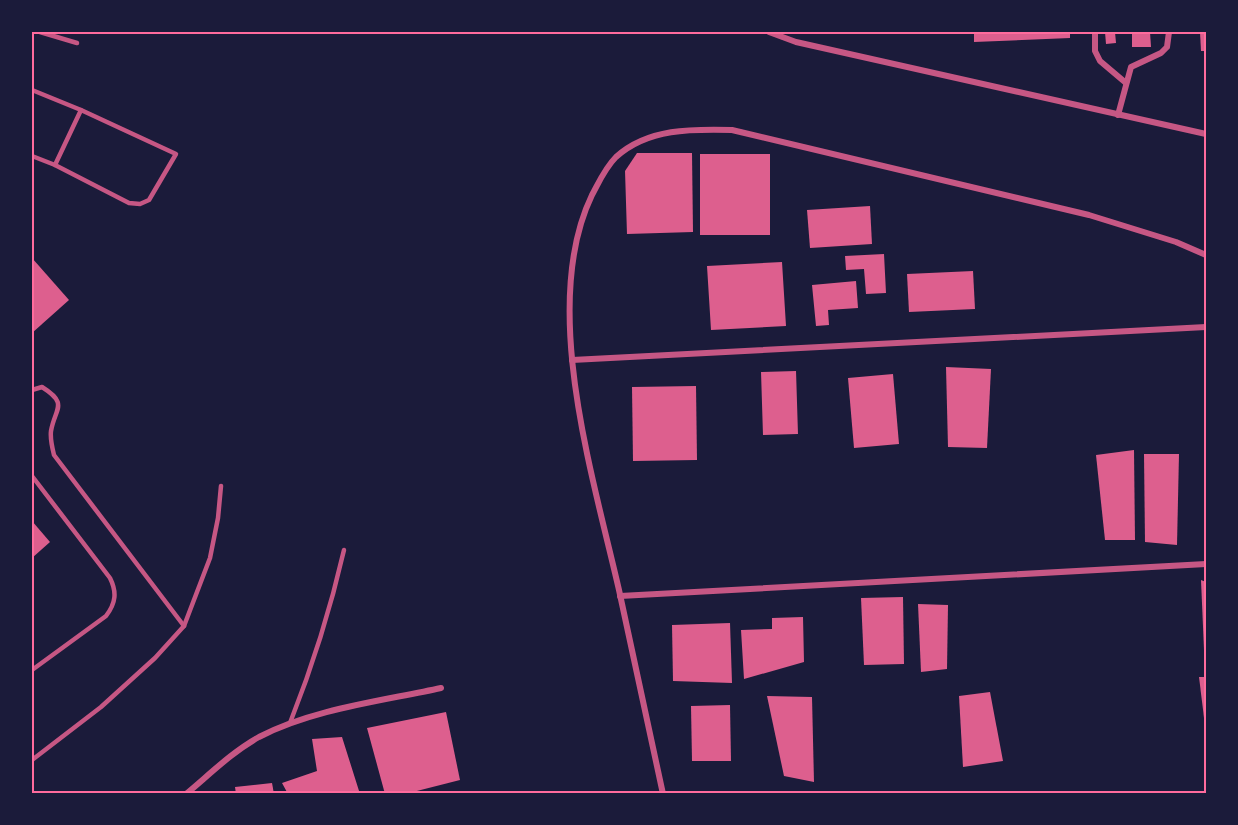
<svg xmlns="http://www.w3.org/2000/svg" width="1238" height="825" viewBox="0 0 1238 825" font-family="Poppins,sans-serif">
	<rect width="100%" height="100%" fill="#1b1b3a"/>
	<g fill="#dd5f8e">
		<polygon points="974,32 1070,32 1070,38 974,42"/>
		<polygon points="1105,32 1115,32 1116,43 1106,44"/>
		<polygon points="1132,32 1150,32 1151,47 1132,47"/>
		<polygon points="1200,32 1206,32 1206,51 1201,51"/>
		<polygon points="637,153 692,153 693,232 627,234 625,171"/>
		<rect x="700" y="154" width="70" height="81"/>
		<polygon points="870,206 872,244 810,248 807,210"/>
		<polygon points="884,254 886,293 866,294 864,269 846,270 845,256"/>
		<polygon points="32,258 69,300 32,333"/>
		<polygon points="782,262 786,326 711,330 707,266"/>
		<polygon points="973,271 975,309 909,312 907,274"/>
		<polygon points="856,281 858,308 828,310 829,325 816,326 812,285"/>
		<polygon points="946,367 991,369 987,448 948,447"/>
		<polygon points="796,371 798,434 763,435 761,372"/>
		<polygon points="893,374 899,444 854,448 848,378"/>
		<polygon points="696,386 697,460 633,461 632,387"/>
		<polygon points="1134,450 1135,540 1105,540 1096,455"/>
		<polygon points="1144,454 1179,454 1177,545 1145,542"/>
		<polygon points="32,521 50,542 32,558"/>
		<polygon points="1201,580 1206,582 1206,650 1204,650"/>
		<polygon points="903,597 904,664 864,665 861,598"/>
		<polygon points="918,604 948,605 947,669 921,672"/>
		<polygon points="803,617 804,662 744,679 741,630 772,629 772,618"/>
		<polygon points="730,623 732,683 673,681 672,625"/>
		<polygon points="1199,677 1206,677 1206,726 1205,726"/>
		<polygon points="990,692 1003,761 963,767 959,696"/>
		<polygon points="767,696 812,697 814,782 784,776"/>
		<polygon points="730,705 731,761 692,761 691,706"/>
		<polygon points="446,712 460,780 405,794 385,794 367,728"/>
		<polygon points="342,737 360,794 288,794 282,783 317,771 312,739"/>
		<polygon points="272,783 274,794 236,794 235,787"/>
	</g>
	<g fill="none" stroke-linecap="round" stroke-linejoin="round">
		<g stroke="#c65784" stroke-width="4.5">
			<polyline points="40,32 77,43"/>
			<polyline points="32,90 81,110 176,154 149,200 140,204 129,203 55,165 32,156"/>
			<polyline points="55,165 81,110"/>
			<path d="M32,390L42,387C69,404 55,408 51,431C50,439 52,447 54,455L184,626"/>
			<path d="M32,476L110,578C117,592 116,603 106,616L32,670"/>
			<path d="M290,723C313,665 330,611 344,550"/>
			<polyline points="32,760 101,707 155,658 184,626 210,558 218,518 221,486"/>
		</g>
		<g stroke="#c65784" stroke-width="6">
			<polyline points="769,32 796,42 1206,134"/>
			<polyline points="1095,32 1095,51 1100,61 1126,83"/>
			<polyline points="1118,115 1131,67 1161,53 1167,47 1169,32"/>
			<polyline points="572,360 1206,327"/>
			<polyline points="620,596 1206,564"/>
			<path d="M186,794C210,774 232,752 259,737C313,709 382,701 441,688"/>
			<path d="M663,794C648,726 634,658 619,590C593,476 539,305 592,195C599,182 605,168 616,157C648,128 692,129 732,130L1089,215L1176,242L1206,255"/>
		</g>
	</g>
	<rect width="1238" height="825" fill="none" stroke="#1b1b3a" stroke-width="66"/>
	<rect x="33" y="33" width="1172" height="759" fill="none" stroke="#ff6b9d" stroke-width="2"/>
</svg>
